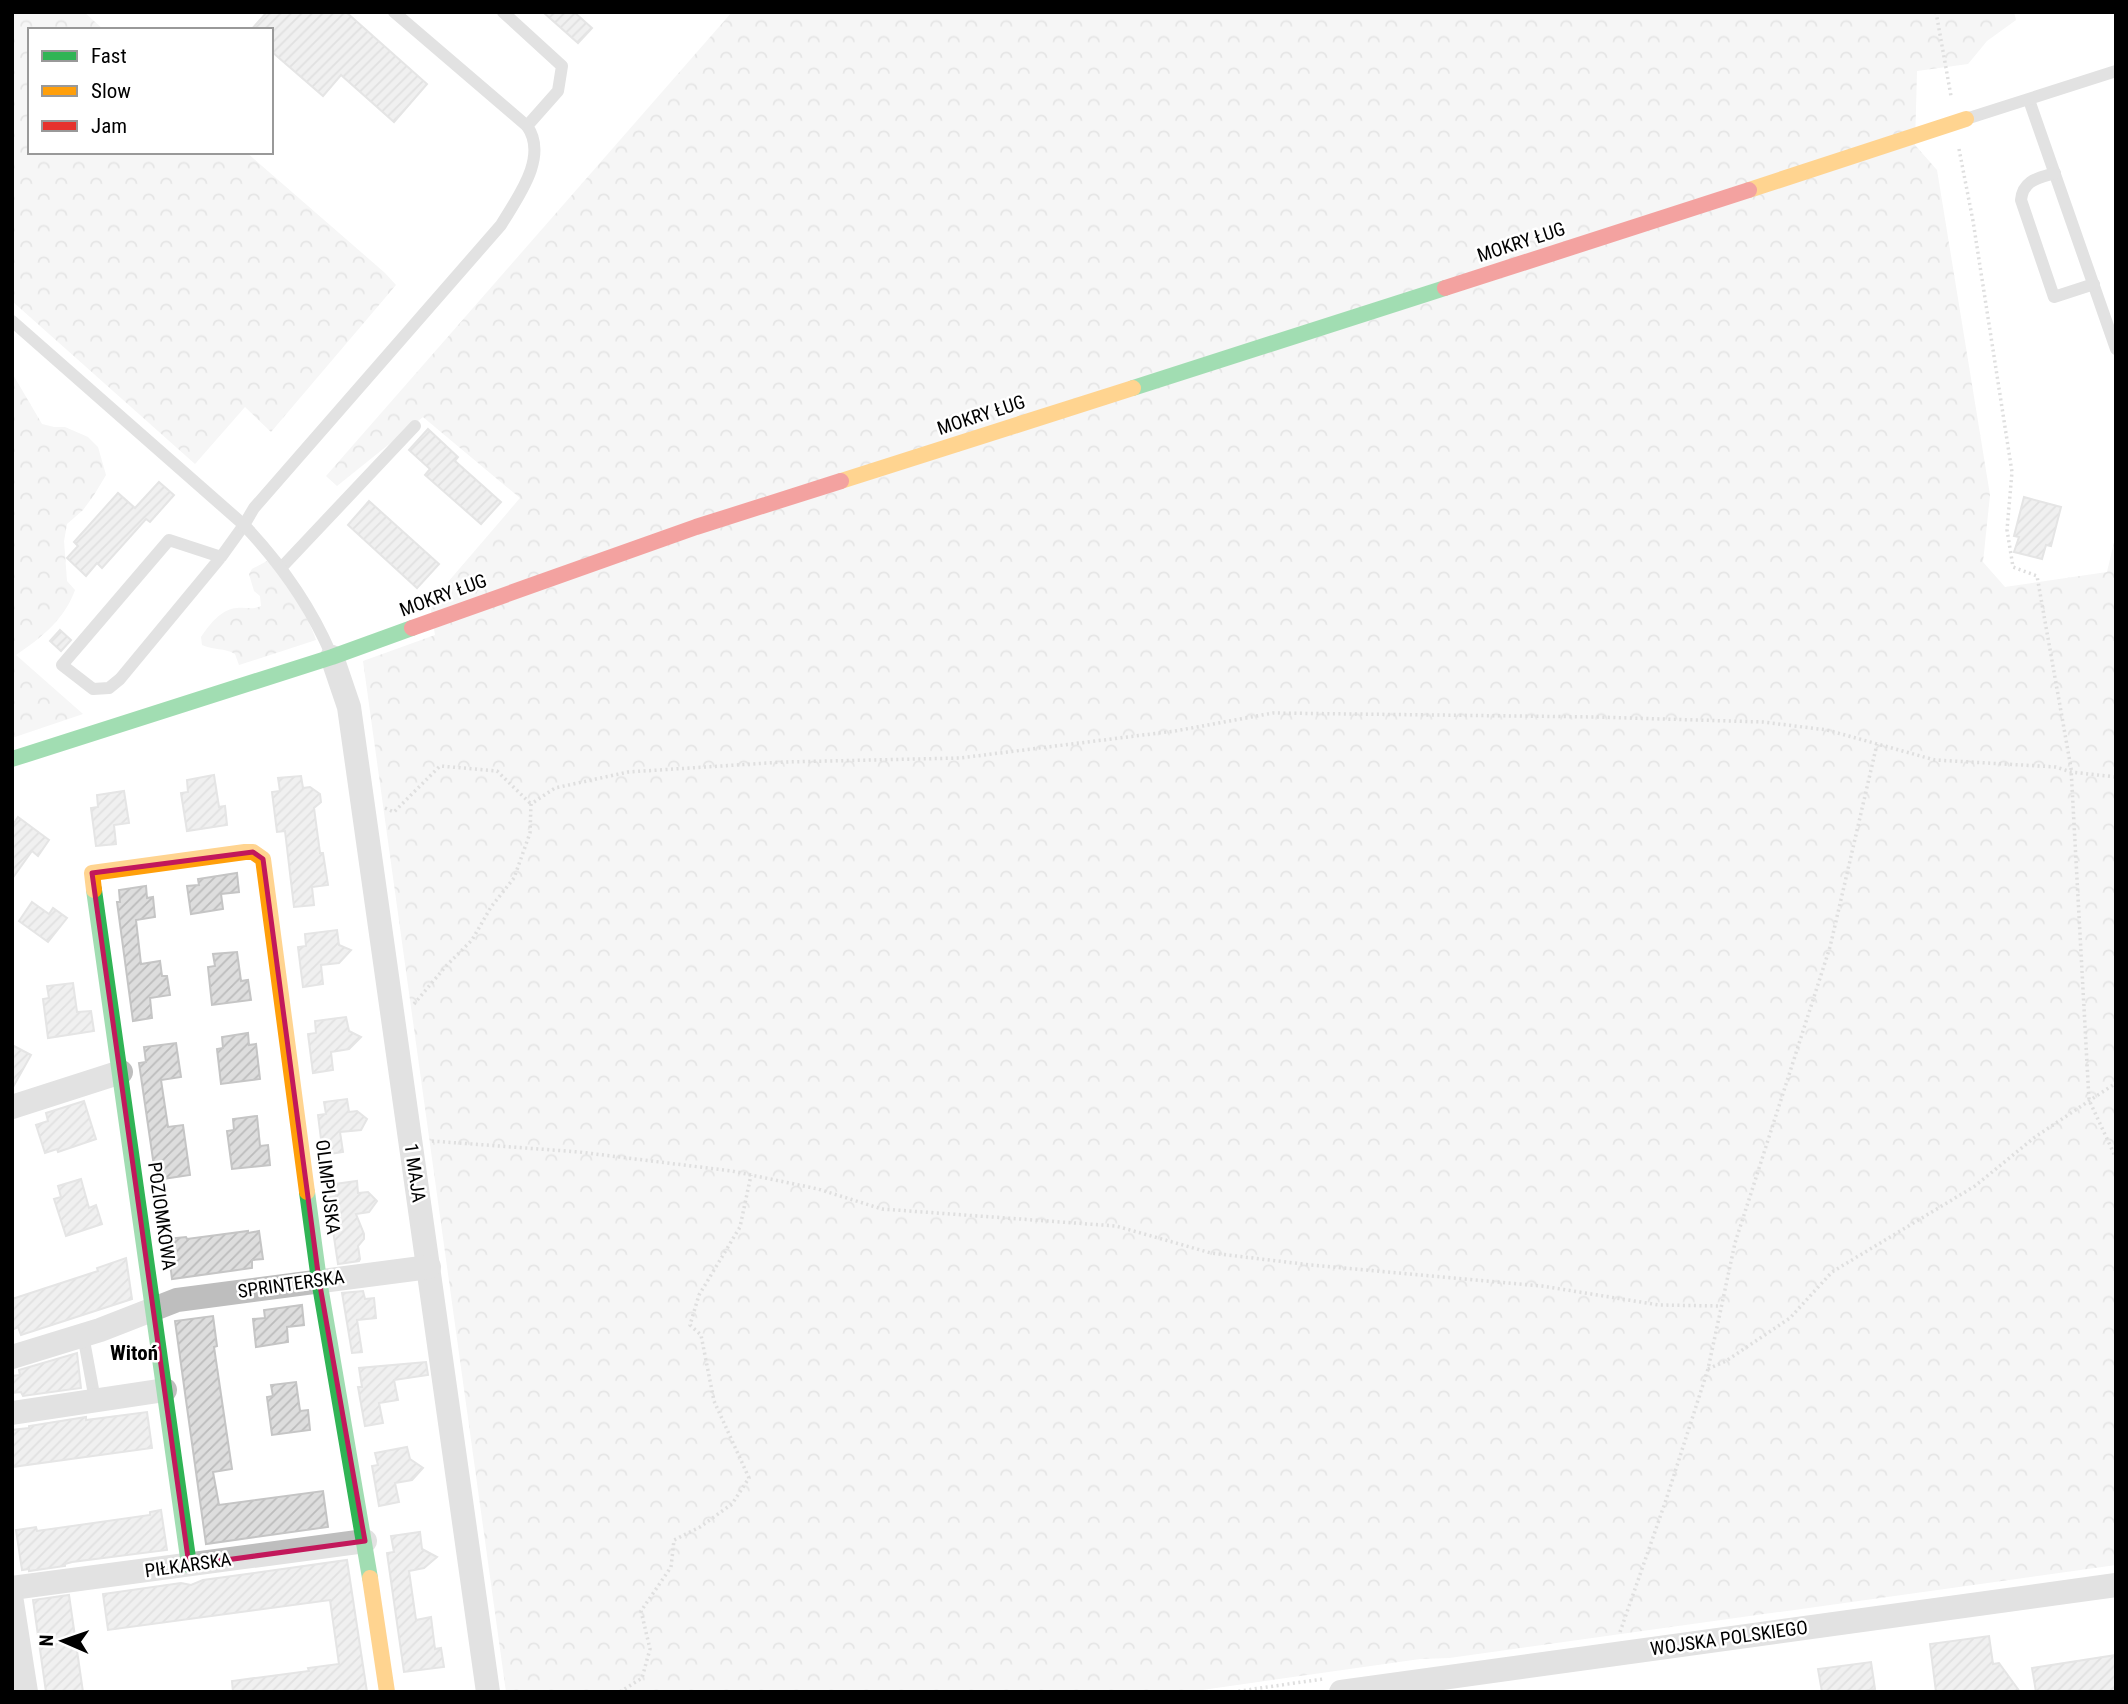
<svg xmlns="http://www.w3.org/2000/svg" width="2128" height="1704" viewBox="0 0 2128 1704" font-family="'Roboto Condensed',sans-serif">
	<defs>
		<pattern id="forest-crowns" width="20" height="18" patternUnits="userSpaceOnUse" patternTransform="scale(1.75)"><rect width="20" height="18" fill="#eaeaea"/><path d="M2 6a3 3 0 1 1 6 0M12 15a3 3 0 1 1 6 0" fill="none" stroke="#c7c7c7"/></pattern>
		<pattern id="building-hatch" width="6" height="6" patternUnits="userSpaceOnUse" patternTransform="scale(1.75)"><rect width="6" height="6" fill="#ddd"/><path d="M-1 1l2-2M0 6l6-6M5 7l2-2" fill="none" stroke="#bcbcbc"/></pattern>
	</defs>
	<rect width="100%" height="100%" fill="#fff"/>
	<g fill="url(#forest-crowns)">
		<polygon points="12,12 84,12 104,30 30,30 30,152 246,152 385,273 396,285 271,432 245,407 195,464 12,301"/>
		<polygon points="732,12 2014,12 2016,20 1987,41 1968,64 1917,71 1915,145 1937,170 1990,495 1983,562 2005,587 2107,572 2116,534 2116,1565 1449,1658 1420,1659 1188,1692 506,1692 363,661 435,635 430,603 520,498 423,417 337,486 326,476"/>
		<path d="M12,373L42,424L54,427H65L88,437L98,447L106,475L94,495L83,510L67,524L64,541L67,581L75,590C64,620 41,638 16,655L83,714L12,738Z"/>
		<path d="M267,561C284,571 310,621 316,640L239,665L235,654C225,648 213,650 202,645L201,637C209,625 221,609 237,608C246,607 252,610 261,606L260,596L254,591L249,574L252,569Z"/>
	</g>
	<g fill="url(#building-hatch)" stroke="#c5c5c5" stroke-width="2">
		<polygon points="267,12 346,12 427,84 394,122 341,75 323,96 271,51 271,30 251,30"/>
		<polygon points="543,12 574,12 592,28 578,43"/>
		<polygon points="428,429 458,457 455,461 501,502 481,524 425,475 430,469 409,450"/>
		<polygon points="159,482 174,495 150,522 146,519 102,568 97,563 86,576 67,558 78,546 74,542 118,493 135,508"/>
		<polygon points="2024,497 2061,507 2051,546 2046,545 2042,559 2014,552 2019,537 2014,536"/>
		<polygon points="369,501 439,564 417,588 348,525"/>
		<polygon points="60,630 71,640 61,651 50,641"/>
		<polygon points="214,775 219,807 225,806 227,825 187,831 181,793 188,792 187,780"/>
		<polygon points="301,776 303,788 310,787 320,794 321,802 314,808 320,853 323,853 328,885 312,887 314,905 294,907 285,831 277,832 272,792 280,791 278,778"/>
		<polygon points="124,791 129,823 114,825 116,844 96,846 91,808 98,807 97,795"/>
		<polygon points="18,817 49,840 38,856 32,851 12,879 12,826"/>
		<polygon points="237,873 239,892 221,894 223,909 191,914 187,886 199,885 198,879"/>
		<polygon points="146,886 147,898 153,897 155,917 136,920 141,964 160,961 162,976 167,976 170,995 150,998 152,1018 133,1021 117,902 120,902 119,890"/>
		<polygon points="32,902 49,914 53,908 67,918 48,942 19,921"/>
		<polygon points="337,930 339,945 351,950 339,963 321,965 323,984 303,987 298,947 306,946 305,934"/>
		<polygon points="237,952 241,981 248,980 251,1000 212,1005 208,967 215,966 213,954"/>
		<polygon points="73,983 77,1012 91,1011 94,1031 48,1038 43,999 49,998 47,986"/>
		<polygon points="346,1017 349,1031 361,1037 349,1049 331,1052 333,1070 313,1073 308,1034 316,1033 315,1021"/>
		<polygon points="248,1033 249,1045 256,1044 260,1079 221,1084 217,1049 223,1048 222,1037"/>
		<polygon points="176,1043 181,1077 161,1080 168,1127 183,1125 190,1175 156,1180 139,1063 146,1062 144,1047"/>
		<polygon points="12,1045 31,1055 12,1089"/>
		<polygon points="347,1099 349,1112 357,1111 367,1119 361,1130 340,1132 343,1152 323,1155 318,1115 326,1114 324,1102"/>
		<polygon points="84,1101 96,1139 58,1152 57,1149 45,1153 36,1125 48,1121 46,1113"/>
		<polygon points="257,1116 260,1146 268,1145 270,1165 232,1169 227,1131 234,1130 233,1119"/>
		<polygon points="81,1179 89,1208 96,1205 102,1224 66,1236 54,1199 61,1197 58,1186"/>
		<polygon points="357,1181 358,1193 368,1192 377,1201 369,1212 356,1214 364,1234 364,1239 358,1246 360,1259 359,1261 338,1264 328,1197 336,1196 334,1184"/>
		<polygon points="248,1231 248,1233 259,1231 263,1259 252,1260 252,1268 172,1279 167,1239 186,1237 187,1239"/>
		<polygon points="126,1258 132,1299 21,1335 18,1327 12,1330 12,1299 98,1271 97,1268"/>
		<polygon points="363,1291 365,1299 374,1298 376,1318 357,1320 362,1352 352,1353 342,1293"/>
		<polygon points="302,1305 304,1325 287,1327 288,1342 256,1347 253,1319 265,1318 264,1310"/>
		<polygon points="213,1316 217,1346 214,1347 232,1469 213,1472 219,1505 323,1491 328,1527 206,1544 175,1321"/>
		<polygon points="77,1353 81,1388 23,1396 21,1392 12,1393 12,1376 20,1375 19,1370"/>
		<polygon points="426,1362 428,1375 394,1380 398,1400 379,1403 383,1423 365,1426 358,1387 362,1387 359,1368"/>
		<polygon points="296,1382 300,1411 308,1410 310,1430 272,1435 267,1397 273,1396 271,1385"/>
		<polygon points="147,1412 152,1448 12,1467 12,1430 29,1428 29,1426 86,1417 86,1420"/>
		<polygon points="407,1447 410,1459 423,1468 412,1480 395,1483 399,1502 379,1506 372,1466 378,1465 375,1453"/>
		<polygon points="161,1510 167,1550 72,1562 65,1564 65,1566 29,1571 29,1569 22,1570 16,1530 36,1527 37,1531 150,1515 150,1512"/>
		<polygon points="420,1532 422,1549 437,1557 424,1568 409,1571 416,1620 431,1617 435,1649 441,1648 444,1667 404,1672 387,1553 394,1552 391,1536"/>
		<polygon points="347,1560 367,1692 233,1692 232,1681 309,1671 308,1668 339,1664 330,1600 108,1630 103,1594 181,1583 191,1585 203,1580"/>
		<polygon points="69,1595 83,1692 46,1692 33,1600"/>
		<polygon points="1989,1636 1993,1664 1999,1663 2020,1692 1936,1692 1930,1644"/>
		<polygon points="2116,1655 2116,1692 2036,1692 2032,1668"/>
		<polygon points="1871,1662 1875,1689 1860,1692 1822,1692 1818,1669"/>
	</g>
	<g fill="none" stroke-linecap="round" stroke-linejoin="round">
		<g stroke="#b8b8b8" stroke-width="3.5" stroke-dasharray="2 3.5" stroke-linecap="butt">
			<polyline points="1936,12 1951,96"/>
			<polyline points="1959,149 1973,221 2012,472 2007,530 2013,567 2037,576 2071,768 2089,1100 2116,1158"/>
			<polyline points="385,808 394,812 440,766 497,771 531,804"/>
			<polyline points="414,1004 446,966 472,940 491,907 514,878 530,833 531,804 555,788 628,772 783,762 960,758 1175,731 1273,713 1597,717 1763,722 1827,730 1935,760 2056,767 2071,772 2116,777"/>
			<polyline points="432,1141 579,1152 732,1171 818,1189 882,1209 1116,1226 1211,1253 1311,1265 1542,1286 1659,1305 1721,1306"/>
			<polyline points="1708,1369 1726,1361 1790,1318 1832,1272 1975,1186 2035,1137 2116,1083"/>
			<polyline points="1620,1632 1666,1500 1708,1369 1735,1243 1830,947 1877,744"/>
			<polyline points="620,1692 642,1678 650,1649 641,1611 671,1567 674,1540 700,1527 732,1504 749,1478 714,1401 701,1335 690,1325 699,1295 740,1227 751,1175"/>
			<polyline points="1233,1692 1323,1679"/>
		</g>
		<g stroke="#bebebe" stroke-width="12">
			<polyline points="503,12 562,66 558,91 527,126"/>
			<polyline points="2029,100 2116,349"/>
			<polyline points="1969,118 2116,71"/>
			<path d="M2055,173C2038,178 2023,180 2021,200L2054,297L2094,284"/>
			<polyline points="12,321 244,525 221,557 120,679 109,688 93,689 62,665 169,540 221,557"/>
			<polyline points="281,568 415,426"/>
			<path d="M331,654C310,605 280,563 244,525L254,508L501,225C517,198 549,157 527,126L394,12"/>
			<polyline points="83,1335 95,1400"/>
		</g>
		<g stroke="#bebebe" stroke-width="24">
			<polyline points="332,657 349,707 488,1692"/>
			<polyline points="12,1107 121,1072"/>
			<polyline points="12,1357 100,1330 177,1300 429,1267"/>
			<polyline points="12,1413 165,1390"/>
			<polyline points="12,1588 365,1541"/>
			<polyline points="12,1602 26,1692"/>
			<polyline points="1341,1692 2116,1585"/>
		</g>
		<g stroke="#30b455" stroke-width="16">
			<polyline points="1133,388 1445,288"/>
			<polyline points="12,759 332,657 412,628"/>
			<polyline points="94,890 189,1565"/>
			<polyline points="307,1192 319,1280 370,1578"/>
		</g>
		<g stroke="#ff9f0a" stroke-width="16">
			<polyline points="1749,190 1966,119"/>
			<polyline points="841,481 1133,388"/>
			<polyline points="94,890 92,873 245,852 253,852 263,859 307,1192"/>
			<polyline points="370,1578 387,1692"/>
		</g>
		<g stroke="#e5322d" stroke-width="16">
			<polyline points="1445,288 1749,190"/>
			<polyline points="412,628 696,527 841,481"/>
		</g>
	</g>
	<path d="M0 0H2128V1704H0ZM253,852L263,859L319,1280L365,1541L189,1565L92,873Z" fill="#fff" fill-opacity=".55" fill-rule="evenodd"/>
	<path fill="none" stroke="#c2185b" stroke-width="5" stroke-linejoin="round" d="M253,852L263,859L319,1280L365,1541L189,1565L92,873Z"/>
	<g text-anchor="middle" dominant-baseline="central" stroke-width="5" stroke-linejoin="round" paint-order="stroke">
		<g font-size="19" fill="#000" stroke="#fff">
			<text transform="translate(1521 242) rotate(-18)">MOKRY ŁUG</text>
			<text transform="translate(981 415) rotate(-18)">MOKRY ŁUG</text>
			<text transform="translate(443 595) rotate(-20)">MOKRY ŁUG</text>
			<text transform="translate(415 1173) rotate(82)">1 MAJA</text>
			<text transform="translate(328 1187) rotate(83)">OLIMPIJSKA</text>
			<text transform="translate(162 1216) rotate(82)">POZIOMKOWA</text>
			<text transform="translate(291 1284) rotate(-8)">SPRINTERSKA</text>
			<text transform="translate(188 1565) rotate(-8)">PIŁKARSKA</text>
			<text transform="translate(1729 1638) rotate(-8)">WOJSKA POLSKIEGO</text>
		</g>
		<g font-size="21" font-weight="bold" fill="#000" stroke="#fff">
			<text x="134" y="1353">Witoń</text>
		</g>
	</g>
	<rect width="2128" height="1704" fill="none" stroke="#000000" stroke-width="28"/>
	<rect x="28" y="28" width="245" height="126" fill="#ffffff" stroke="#999999" stroke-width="2"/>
	<rect x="42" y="51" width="35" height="10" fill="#30b455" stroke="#999999" stroke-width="2"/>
	<text x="91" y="63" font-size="21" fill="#000000">Fast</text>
	<rect x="42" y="86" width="35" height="10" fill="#ff9f0a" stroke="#999999" stroke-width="2"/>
	<text x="91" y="98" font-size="21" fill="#000000">Slow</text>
	<rect x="42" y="121" width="35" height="10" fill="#e5322d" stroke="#999999" stroke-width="2"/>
	<text x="91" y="133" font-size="21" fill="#000000">Jam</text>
	<g transform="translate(63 1641) rotate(272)" stroke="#ffffff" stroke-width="5" paint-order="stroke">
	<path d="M0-5L12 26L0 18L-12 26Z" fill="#000000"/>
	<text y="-10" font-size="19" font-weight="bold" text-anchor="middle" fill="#000000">N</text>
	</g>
</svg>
